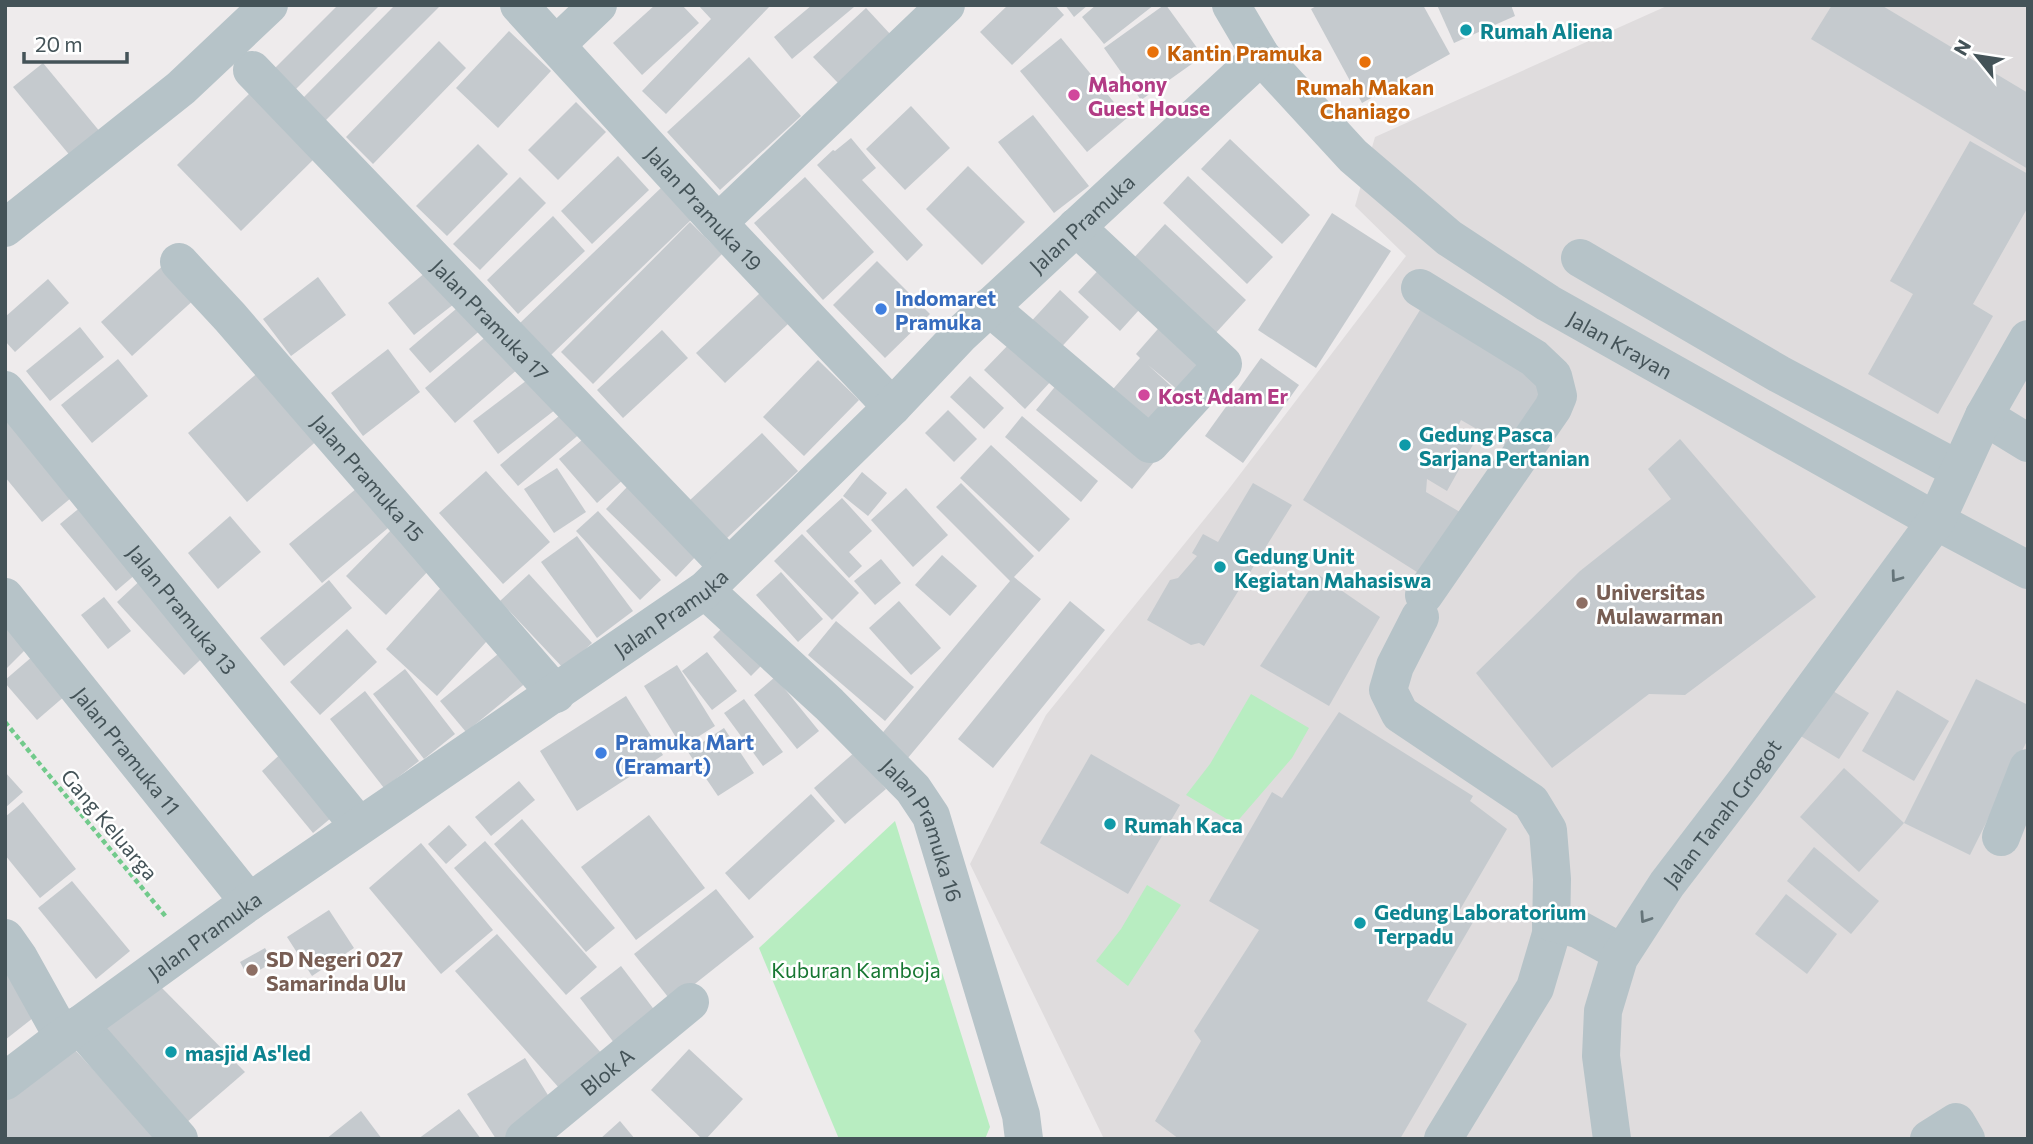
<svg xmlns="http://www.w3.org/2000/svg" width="2033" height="1144" viewBox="0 0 2033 1144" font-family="Commissioner,sans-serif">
	<rect width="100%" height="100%" fill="#eeebec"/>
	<polygon fill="#dfdcdd" points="1669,5 2028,5 2028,1139 1104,1139 970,864 1046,715 1228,490 1406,256 1355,206 1375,137"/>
	<g fill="#b8edc1">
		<polygon points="1251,694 1309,728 1292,758 1235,824 1186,795 1210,764"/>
		<polygon points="895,821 990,1127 985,1139 839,1139 759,948"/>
		<polygon points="1147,885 1181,905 1128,986 1096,961 1121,929"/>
	</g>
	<g fill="#c5cace">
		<polygon points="338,5 380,5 287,98 266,77"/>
		<polygon points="395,5 441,5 325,121 302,99"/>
		<polygon points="655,5 682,5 699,23 642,75 613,43"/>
		<polygon points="698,5 771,5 666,114 642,91 711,19"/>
		<polygon points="812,5 853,5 854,7 792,59 774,37"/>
		<polygon points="1008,5 1055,5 1064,15 1012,65 980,32"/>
		<polygon points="1065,5 1088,5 1074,17"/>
		<polygon points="1096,5 1154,5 1104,44 1082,17"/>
		<polygon points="1164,5 1166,5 1203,56 1141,100 1104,48"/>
		<polygon points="1318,5 1423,5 1450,54 1362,103 1311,9"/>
		<polygon points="1437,5 1511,5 1515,16 1454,43"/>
		<polygon points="1832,5 1881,5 2028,93 2028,169 1811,39"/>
		<polygon points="866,8 891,35 839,84 813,57"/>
		<polygon points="509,31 551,71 498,128 456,88"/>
		<polygon points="1061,38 1127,118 1087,152 1020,71"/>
		<polygon points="439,41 466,68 373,164 346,137"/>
		<polygon points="749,57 801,116 720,190 667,132"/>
		<polygon points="43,63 101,133 72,158 13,87"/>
		<polygon points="254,89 318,155 241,231 177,165"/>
		<polygon points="576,102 606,132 558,180 528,150"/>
		<polygon points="911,106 950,148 905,190 866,149"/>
		<polygon points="1033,115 1089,186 1054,213 998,142"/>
		<polygon points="851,138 876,168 862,180 923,245 907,261 817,165 833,150 835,151"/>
		<polygon points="1230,139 1310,215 1282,244 1201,169"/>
		<polygon points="1970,141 2028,174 2028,207 1973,304 1993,316 1938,414 1868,374 1913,294 1890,281"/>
		<polygon points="478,144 508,174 447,236 416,206"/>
		<polygon points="618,156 649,190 592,244 561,211"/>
		<polygon points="968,166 1025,222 982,265 926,209"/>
		<polygon points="1188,176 1273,257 1247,284 1163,203"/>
		<polygon points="520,177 546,203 480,270 453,244"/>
		<polygon points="805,177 874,252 823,300 754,223"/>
		<polygon points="663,186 693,218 551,355 520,323"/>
		<polygon points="1332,213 1391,251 1316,368 1258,330"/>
		<polygon points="553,216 585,251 518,314 487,280"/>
		<polygon points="690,222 722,254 593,384 561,352"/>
		<polygon points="1165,224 1246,300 1213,336 1132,260"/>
		<polygon points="877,261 930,314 885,358 833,305"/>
		<polygon points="167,262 197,297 132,356 101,322"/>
		<polygon points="1106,262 1148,300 1120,331 1078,292"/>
		<polygon points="436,264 463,297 414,335 388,303"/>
		<polygon points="318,277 346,315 291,356 263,319"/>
		<polygon points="48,279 69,303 15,352 5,341 5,317"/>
		<polygon points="1060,290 1089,317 1055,354 1026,327"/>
		<polygon points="760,293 788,324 725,383 696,353"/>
		<polygon points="463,303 483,328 430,373 409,349"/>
		<polygon points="1420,310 1548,384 1510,448 1461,420 1456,430 1475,441 1447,491 1427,479 1426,492 1465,515 1428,579 1303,500"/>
		<polygon points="1164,322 1212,363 1184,395 1148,365 1181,395 1148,432 1107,396 1140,358 1136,354"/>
		<polygon points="80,327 104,357 50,401 26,371"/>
		<polygon points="496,328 525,363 455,423 425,388"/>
		<polygon points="662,330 688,358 623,418 597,390"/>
		<polygon points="1013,340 1054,378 1025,409 984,370"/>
		<polygon points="388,349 420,392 363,436 331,393"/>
		<polygon points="1261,358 1299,385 1243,463 1205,436"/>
		<polygon points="118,359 148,396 92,443 61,405"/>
		<polygon points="818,360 859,400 804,456 763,417"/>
		<polygon points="261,370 320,438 247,502 188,433"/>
		<polygon points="539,371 564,403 498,454 473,421"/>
		<polygon points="970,376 1004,408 984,429 950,397"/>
		<polygon points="1058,383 1154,462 1132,489 1036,410"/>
		<polygon points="5,407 77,493 42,522 5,477"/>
		<polygon points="948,410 977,439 954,462 925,433"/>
		<polygon points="565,411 582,432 518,486 500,465"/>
		<polygon points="1022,416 1098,481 1081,502 1005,437"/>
		<polygon points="762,433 798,471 726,539 689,501"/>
		<polygon points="588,435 625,478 597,503 559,459"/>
		<polygon points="1680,439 1816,597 1685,695 1649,694 1552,768 1476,673 1580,571 1671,499 1648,469"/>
		<polygon points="991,445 1070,519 1039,552 960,478"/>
		<polygon points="557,468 586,512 554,533 524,489"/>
		<polygon points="486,471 550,542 503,584 439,513"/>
		<polygon points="862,472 887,493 868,516 843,496"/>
		<polygon points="961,483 1034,556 1014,577 1041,599 907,759 879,737 1010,581 936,507"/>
		<polygon points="1253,483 1292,505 1204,646 1199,643 1191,645 1147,620 1170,580 1178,578 1197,556 1192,553 1203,534 1218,542"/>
		<polygon points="362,484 394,523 322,583 289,544"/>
		<polygon points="629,485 699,553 676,577 606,509"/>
		<polygon points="906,488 948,535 913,567 871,520"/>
		<polygon points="842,498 872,531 849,552 862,566 849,578 806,531"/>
		<polygon points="88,501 143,568 116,591 60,524"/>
		<polygon points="598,511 661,580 640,600 576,531"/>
		<polygon points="230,516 261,552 218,589 188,553"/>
		<polygon points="394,527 433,566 386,615 346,576"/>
		<polygon points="802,534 859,593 832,620 774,561"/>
		<polygon points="577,536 633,611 597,638 541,562"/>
		<polygon points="942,555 977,586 950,616 915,585"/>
		<polygon points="881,559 901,583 875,605 854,581"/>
		<polygon points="781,572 823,619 798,642 756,595"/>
		<polygon points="529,574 592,643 564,669 500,601"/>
		<polygon points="1319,575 1380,617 1329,706 1260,666"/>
		<polygon points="145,576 212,649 184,675 117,602"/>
		<polygon points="329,580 352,608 284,666 260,638"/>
		<polygon points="444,584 496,631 437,696 386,649"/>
		<polygon points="104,597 131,631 108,649 81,615"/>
		<polygon points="899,601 941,648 911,675 869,628"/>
		<polygon points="1070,601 1105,630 993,768 958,739"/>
		<polygon points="836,621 914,687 885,721 808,655"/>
		<polygon points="726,624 764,663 751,676 713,637"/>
		<polygon points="9,628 28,647 5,670 5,632"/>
		<polygon points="347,629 377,662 320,715 290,682"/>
		<polygon points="508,646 533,677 466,732 440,701"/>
		<polygon points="40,650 73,689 37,720 5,683 5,680"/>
		<polygon points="707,652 737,691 712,710 682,671"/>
		<polygon points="677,665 715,726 682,747 644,686"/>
		<polygon points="405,669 455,734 424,759 373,694"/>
		<polygon points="775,677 819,731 797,749 754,695"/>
		<polygon points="1976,679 2028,705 2028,739 1970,855 1904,823"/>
		<polygon points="1828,688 1869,713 1839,759 1799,735"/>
		<polygon points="1897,690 1949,721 1914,781 1862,751"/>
		<polygon points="365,691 419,761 384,788 330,719"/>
		<polygon points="626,696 663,755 577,811 540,751"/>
		<polygon points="744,699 783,752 763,766 724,713"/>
		<polygon points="1339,712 1473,796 1470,801 1507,829 1458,913 1476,917 1427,1001 1467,1024 1400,1139 1179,1139 1155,1121 1201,1041 1194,1031 1259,930 1209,901 1272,792 1282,798"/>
		<polygon points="724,728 754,773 718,796 688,752"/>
		<polygon points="285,750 337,813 313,833 262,771"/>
		<polygon points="855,752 886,789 845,824 814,788"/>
		<polygon points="1091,754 1180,805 1128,894 1040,843"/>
		<polygon points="1844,768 1904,823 1859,872 1800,817"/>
		<polygon points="5,772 23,792 5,808"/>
		<polygon points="519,781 535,800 491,836 475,817"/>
		<polygon points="811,794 835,821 749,900 725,873"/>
		<polygon points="23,802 76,869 40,898 5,855 5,817"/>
		<polygon points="649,815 705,888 636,940 581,867"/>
		<polygon points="522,819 615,928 586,952 494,844"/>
		<polygon points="449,825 467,845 446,864 428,844"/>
		<polygon points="485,841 597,967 566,995 454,868"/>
		<polygon points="421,843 493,930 441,974 369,888"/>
		<polygon points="1814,847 1879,901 1851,934 1787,881"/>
		<polygon points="72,881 130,951 96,979 38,908"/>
		<polygon points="716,889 754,937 672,1002 634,954"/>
		<polygon points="1786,894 1837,934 1807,974 1755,934"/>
		<polygon points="329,910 354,948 312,976 287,937"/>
		<polygon points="497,934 609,1062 568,1098 455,971"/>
		<polygon points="265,948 273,962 248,977 240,962"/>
		<polygon points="621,966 662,1020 621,1052 580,998"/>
		<polygon points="5,971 38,1014 5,1040"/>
		<polygon points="160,986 245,1072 179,1129 101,1031"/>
		<polygon points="689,1049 743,1099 706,1139 702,1139 651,1090"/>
		<polygon points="75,1050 158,1139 5,1139 5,1101"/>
		<polygon points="525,1058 556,1108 509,1139 496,1139 467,1094"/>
		<polygon points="459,1109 481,1139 418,1139"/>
		<polygon points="361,1111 382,1139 326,1139"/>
		<polygon points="620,1121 635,1139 600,1139"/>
	</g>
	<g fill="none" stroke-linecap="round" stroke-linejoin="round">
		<polyline stroke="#71ca8b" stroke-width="4.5" stroke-dasharray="5 3.5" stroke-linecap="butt" points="5,722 167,918"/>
		<g stroke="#b6c3c8" stroke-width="38">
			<path id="s1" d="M519,5L718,223L892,407"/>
			<path id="s2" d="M1231,5L1261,56L1353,156L1449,238L1548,303L1936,521L2028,570"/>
			<polyline points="556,45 598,5"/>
			<path id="s3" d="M252,70L728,566"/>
			<polyline points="718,223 946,5"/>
			<polyline points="5,228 181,88 269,5"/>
			<polyline points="1580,258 1779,374 1959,470"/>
			<path id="s4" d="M179,262L230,317L556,694"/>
			<polyline points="1420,288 1534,358 1553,376 1558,396 1553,408 1424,595"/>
			<polyline points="989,307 1150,444 1223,364 1076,227"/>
			<path id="s5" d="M5,390L359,826"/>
			<polyline points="1984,416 2028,443"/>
			<path id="s6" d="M705,590L829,704L913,789L931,816L1021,1115L1024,1139"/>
			<path id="s7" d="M5,597L249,902"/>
			<polyline points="1420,617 1395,666 1388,690 1400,714 1531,802 1548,830 1552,879 1551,934 1535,988 1443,1139"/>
			<polyline points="2001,837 2028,768"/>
			<polyline points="1551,922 1578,929 1622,953"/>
			<polyline points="5,938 19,958 63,1037"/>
			<polyline points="79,1025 179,1139"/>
			<path id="s8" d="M5,1081L63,1037L249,902L705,590L892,407L961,334L1261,56"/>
			<path id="s9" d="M524,1139L690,1002"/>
			<path id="s10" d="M1612,1139L1601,1056L1603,1011L1619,958L1667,884L1745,782L1936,521L1984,416L2028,339"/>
			<polyline points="1929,1139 1956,1122 1966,1139"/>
		</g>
	</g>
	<defs><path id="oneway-chevron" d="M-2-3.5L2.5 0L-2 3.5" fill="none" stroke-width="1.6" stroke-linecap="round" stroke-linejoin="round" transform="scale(1.75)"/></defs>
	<g stroke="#66757a">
		<use href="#oneway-chevron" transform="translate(1896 577) rotate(126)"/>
		<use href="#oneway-chevron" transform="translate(1645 918) rotate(124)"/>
	</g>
	<g fill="#0f9aa8" stroke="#fff" stroke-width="2.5">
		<circle cx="1466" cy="30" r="7"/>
		<circle cx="1405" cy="445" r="7"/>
		<circle cx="1220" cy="567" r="7"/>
		<circle cx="1110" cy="824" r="7"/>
		<circle cx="1360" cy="923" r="7"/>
		<circle cx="171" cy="1052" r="7"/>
	</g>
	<g fill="#e8710a" stroke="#fff" stroke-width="2.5">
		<circle cx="1153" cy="52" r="7"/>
		<circle cx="1365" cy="62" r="7"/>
	</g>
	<g fill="#d1479c" stroke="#fff" stroke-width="2.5">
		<circle cx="1074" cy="95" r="7"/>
		<circle cx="1144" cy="395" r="7"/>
	</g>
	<g fill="#3f7fe0" stroke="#fff" stroke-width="2.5">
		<circle cx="881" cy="309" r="7"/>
		<circle cx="601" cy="753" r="7"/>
	</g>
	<g fill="#8d6e63" stroke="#fff" stroke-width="2.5">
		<circle cx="1582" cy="603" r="7"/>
		<circle cx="252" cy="970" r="7"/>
	</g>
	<g text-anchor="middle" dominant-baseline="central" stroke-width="5" stroke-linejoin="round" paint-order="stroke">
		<g font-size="21" font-weight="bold" fill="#0d838f" stroke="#fff" text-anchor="start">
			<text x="1480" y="30">Rumah Aliena</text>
			<text x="1419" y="433">Gedung Pasca<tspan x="1419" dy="24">Sarjana Pertanian</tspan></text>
			<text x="1234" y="555">Gedung Unit<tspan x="1234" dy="24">Kegiatan Mahasiswa</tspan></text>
			<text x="1124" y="824">Rumah Kaca</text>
			<text x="1374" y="911">Gedung Laboratorium<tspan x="1374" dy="24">Terpadu</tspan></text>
			<text x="185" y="1052">masjid As'led</text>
		</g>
		<g font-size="21" font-weight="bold" fill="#c56008" stroke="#fff" text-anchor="start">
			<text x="1167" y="52">Kantin Pramuka</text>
			<text x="1365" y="86" text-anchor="middle">Rumah Makan<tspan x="1365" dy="24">Chaniago</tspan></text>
		</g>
		<g font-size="21" font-weight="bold" fill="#b23c85" stroke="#fff" text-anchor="start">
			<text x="1088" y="83">Mahony<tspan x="1088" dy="24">Guest House</tspan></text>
			<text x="1158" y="395">Kost Adam Er</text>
		</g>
		<g font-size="21" fill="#445358" stroke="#fff">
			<text stroke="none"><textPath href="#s1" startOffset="275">Jalan Pramuka 19</textPath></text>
			<text stroke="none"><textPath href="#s8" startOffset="1381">Jalan Pramuka</textPath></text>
			<text stroke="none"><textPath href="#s3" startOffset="345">Jalan Pramuka 17</textPath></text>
			<text stroke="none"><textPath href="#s2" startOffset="523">Jalan Krayan</textPath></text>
			<text stroke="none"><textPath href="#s4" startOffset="287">Jalan Pramuka 15</textPath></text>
			<text stroke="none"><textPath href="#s5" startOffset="282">Jalan Pramuka 13</textPath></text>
			<text stroke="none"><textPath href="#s8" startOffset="814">Jalan Pramuka</textPath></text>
			<text stroke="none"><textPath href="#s7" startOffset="196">Jalan Pramuka 11</textPath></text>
			<text stroke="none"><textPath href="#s10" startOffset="362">Jalan Tanah Grogot</textPath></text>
			<text transform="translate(110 824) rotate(50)">Gang Keluarga</text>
			<text stroke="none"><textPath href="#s6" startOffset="329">Jalan Pramuka 16</textPath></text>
			<text stroke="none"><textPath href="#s8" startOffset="247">Jalan Pramuka</textPath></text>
			<text stroke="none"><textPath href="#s9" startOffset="107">Blok A</textPath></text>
		</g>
		<g font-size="21" font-weight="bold" fill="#366cbe" stroke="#fff" text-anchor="start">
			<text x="895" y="297">Indomaret<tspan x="895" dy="24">Pramuka</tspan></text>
			<text x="615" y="741">Pramuka Mart<tspan x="615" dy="24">(Eramart)</tspan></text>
		</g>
		<g font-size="21" font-weight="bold" fill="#785e54" stroke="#fff" text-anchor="start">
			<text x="1596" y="591">Universitas<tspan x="1596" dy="24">Mulawarman</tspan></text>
			<text x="266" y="958">SD Negeri 027<tspan x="266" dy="24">Samarinda Ulu</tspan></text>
		</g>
		<g font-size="21" fill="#177732" stroke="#fff">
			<text x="856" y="969">Kuburan Kamboja</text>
		</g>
	</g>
	<rect width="2033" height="1144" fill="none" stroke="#445358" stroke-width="14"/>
	<g transform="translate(1977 56) rotate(300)" stroke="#ffffff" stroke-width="5" paint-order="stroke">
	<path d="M0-5L12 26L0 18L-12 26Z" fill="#445358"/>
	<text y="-10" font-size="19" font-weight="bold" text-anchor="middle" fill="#445358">N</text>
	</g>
	<path d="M24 52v10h103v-10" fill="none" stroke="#445358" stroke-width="3.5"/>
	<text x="35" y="52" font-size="21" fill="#445358" stroke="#ffffff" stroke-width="5" paint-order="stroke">20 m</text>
</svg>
